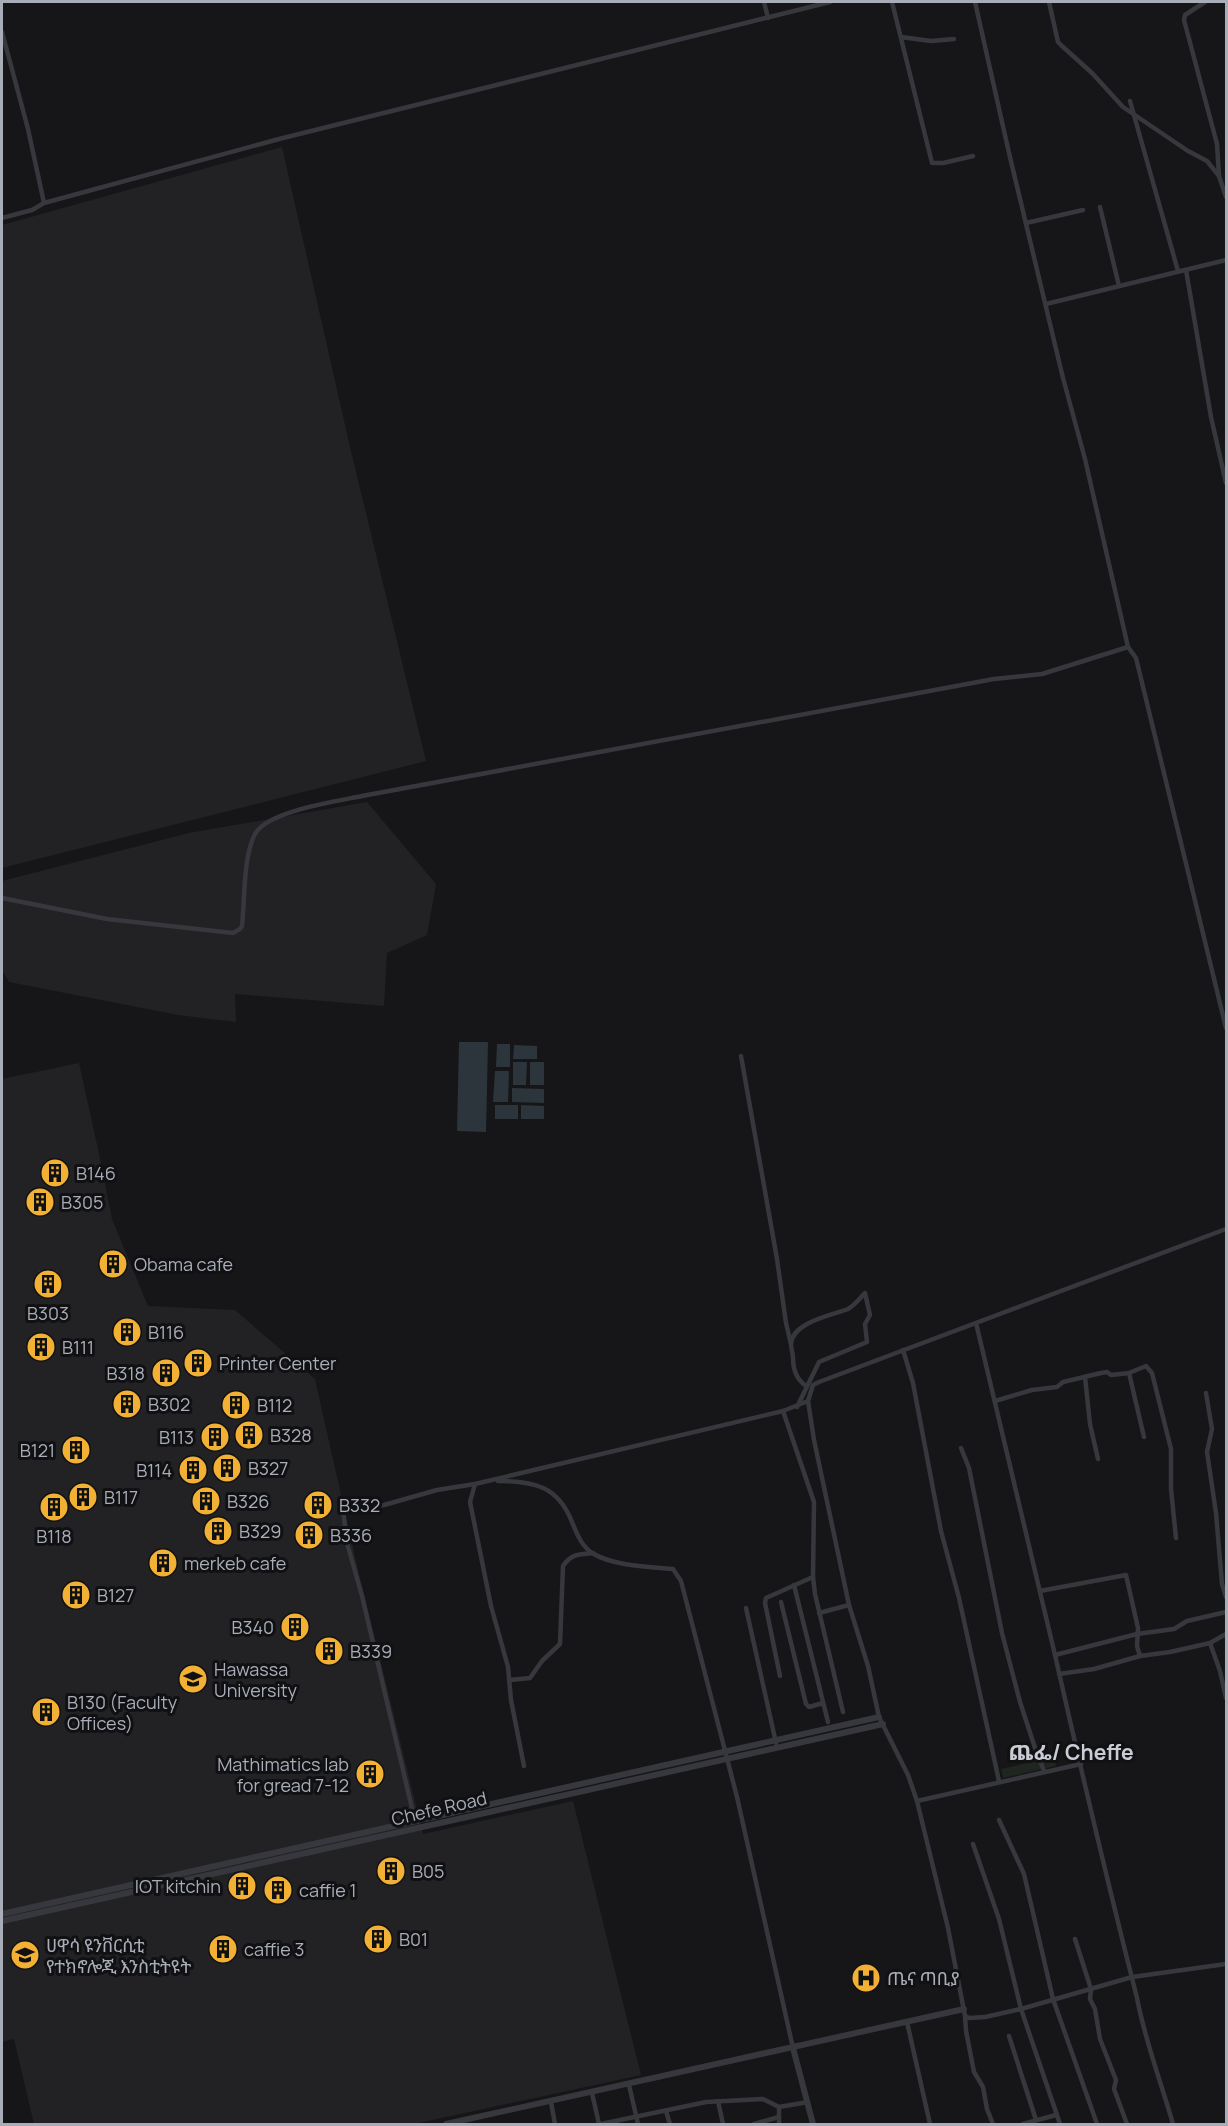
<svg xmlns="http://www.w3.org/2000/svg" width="1228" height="2126" viewBox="0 0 1228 2126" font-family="Manrope,'Noto Sans Ethiopic',sans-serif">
	<rect width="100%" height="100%" fill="#161618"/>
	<g fill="#222225">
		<polygon points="282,147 350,447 426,761 2,868 2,225"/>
		<polygon points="367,802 436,884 427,935 387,953 384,1006 235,994 236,1022 178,1015 9,982 2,970 2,881 189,833"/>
		<polygon points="79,1063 98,1149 112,1219 148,1306 235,1310 315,1379 355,1557 423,1834 573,1801 641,2075 414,2124 34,2124 14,2039 2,2042 2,1079"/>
	</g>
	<polygon fill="#1e261f" points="1054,1757 1056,1766 1003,1778 1001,1769"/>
	<g fill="#2c353c">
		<polygon points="459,1042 488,1042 486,1132 457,1131"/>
		<polygon points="497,1044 510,1044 510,1067 496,1067"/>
		<polygon points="514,1045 537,1046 537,1059 513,1059"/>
		<polygon points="513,1062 527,1062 526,1085 513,1085"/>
		<rect x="530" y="1062" width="14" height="23"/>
		<polygon points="495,1071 509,1071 508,1102 493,1102"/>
		<polygon points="512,1088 544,1089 544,1103 512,1102"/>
		<rect x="495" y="1105" width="23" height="14"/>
		<polygon points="521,1105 544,1106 544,1119 521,1119"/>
	</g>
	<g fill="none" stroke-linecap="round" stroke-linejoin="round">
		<g stroke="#37383d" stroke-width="4.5">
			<polyline points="764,2 768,18"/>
			<polyline points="892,2 932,163 943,163 973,156"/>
			<polyline points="975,2 1009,153 1063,378 1085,459 1128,647"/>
			<polyline points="1049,2 1058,42 1062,46 1092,73 1123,107 1188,151 1207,161 1219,176 1226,197"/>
			<polyline points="1205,2 1185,15 1184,20 1217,144 1219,176"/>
			<polyline points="2,32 28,129 44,203"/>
			<polyline points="901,37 931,41 954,39"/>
			<polyline points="1130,101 1178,271"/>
			<polyline points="1100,207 1119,286"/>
			<polyline points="2,218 32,210 44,203 279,139 830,2"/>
			<polyline points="1026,223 1083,210"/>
			<polyline points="1186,270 1211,417 1226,483"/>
			<polyline points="1046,304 1226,260"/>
			<path d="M2,898L107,919L233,933L240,929L242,926C245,899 243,857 255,834C267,811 338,801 362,796L994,679L1042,674L1128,647L1136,658L1226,1028"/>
			<polyline points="741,1056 777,1259 786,1323 791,1344"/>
			<polyline points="1226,1229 819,1382 813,1385 808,1401 814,1440 849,1605 868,1666 879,1717 908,1775 917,1801 948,1928 965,2016 969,2018 985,2017 1021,2009 1132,1977 1226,1964"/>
			<path d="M976,1323L1055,1655C1081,1770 1108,1884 1137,1998C1145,2041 1161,2082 1173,2124"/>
			<polyline points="903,1350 913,1383 941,1531 959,1598 999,1781"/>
			<polyline points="1129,1373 1146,1366 1152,1373 1171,1449 1171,1489 1176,1538"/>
			<polyline points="1085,1377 1090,1424 1098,1459"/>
			<polyline points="1206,1393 1212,1429 1207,1452 1216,1513 1222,1584 1226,1597"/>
			<polyline points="995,1401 1032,1390 1057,1387 1063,1382 1101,1373 1107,1372 1111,1375 1129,1373 1144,1437"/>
			<path d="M797,1407L819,1362L867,1342L865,1324L870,1315L865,1293C860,1298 855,1305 848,1309C833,1315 792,1322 791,1344C791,1349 793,1353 793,1358C793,1370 796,1379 806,1386"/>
			<polyline points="783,1411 814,1502 813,1577 815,1594 843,1712"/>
			<polyline points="961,1448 969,1468 1002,1633 1020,1702 1036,1751 1044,1771"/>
			<path d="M498,1481C534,1481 558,1486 572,1522C577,1534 581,1545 592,1553C613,1566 649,1567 673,1569L681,1581L737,1797L793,2048"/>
			<polyline points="475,1484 470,1502 491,1606 508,1667 511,1700 524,1766"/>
			<polyline points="794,1585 828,1722"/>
			<polyline points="1040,1591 1126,1575 1138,1628 1137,1646 1140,1656"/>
			<polyline points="781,1602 806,1704 809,1707 823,1703"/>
			<polyline points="746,1608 776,1743"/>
			<polyline points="819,1613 849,1605"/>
			<polyline points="1210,1643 1220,1671 1226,1698"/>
			<polyline points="1055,1655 1137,1634 1174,1629 1187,1621 1226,1612"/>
			<polyline points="1059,1674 1094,1669 1140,1656 1170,1652 1210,1643 1226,1634"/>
			<polyline points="780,1676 765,1603 766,1598 813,1577"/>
			<path d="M510,1680L530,1678L542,1661L560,1644L563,1566C571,1554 579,1554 593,1553"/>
			<polyline points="917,1801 1081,1764"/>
			<polyline points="999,1820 1024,1874 1053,1999 1097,2124"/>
			<polyline points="415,1821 362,1596 347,1543 343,1510 384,1505 437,1490 475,1484 783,1411 808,1401"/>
			<polyline points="973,1844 999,1919 1021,2009 1060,2124"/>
			<polyline points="1075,1939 1091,1989 1090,1999 1095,2009 1100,2039 1116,2080 1114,2089 1127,2124"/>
			<polyline points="965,2016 966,2031 974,2072 983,2087 987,2109 993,2124"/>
			<polyline points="907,2022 930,2124"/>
			<polyline points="1009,2036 1036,2120"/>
			<polyline points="629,2085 638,2124"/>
			<polyline points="592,2093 599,2124"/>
			<polyline points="718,2101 723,2124"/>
			<polyline points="551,2102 555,2124"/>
			<polyline points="779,2107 779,2124"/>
			<polyline points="666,2111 670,2124"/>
			<polyline points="601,2124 706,2102 763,2099 779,2107 808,2102"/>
			<polyline points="754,2124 779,2117"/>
			<polyline points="1023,2124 1056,2115"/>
		</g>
		<g stroke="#37383d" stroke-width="6">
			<polyline points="2,1914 879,1717"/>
			<polyline points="2,1921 883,1724"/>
			<polyline points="793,2048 813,2124"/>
			<polyline points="446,2124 964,2009"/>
		</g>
	</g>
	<defs>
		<g id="building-disc" transform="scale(1.5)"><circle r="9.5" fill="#f2b134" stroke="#111113"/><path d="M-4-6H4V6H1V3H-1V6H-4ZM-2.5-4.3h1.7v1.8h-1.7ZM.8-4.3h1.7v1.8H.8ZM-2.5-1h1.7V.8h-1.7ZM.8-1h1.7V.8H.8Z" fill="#111"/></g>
		<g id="university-disc" transform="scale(1.5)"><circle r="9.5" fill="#f2b134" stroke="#111113"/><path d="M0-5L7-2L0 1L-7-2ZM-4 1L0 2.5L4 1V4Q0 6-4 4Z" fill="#111"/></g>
		<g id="school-disc" transform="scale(1.5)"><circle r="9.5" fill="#f2b134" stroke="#111113"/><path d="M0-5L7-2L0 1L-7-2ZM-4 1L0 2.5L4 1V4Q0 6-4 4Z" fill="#111"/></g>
		<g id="hospital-disc" transform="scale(1.5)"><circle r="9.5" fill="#f2b134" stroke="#111113"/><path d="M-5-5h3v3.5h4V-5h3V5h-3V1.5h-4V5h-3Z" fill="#111"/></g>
	</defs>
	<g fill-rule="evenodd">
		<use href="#building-disc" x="55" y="1173"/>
		<use href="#building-disc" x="40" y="1202"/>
		<use href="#building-disc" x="113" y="1264"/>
		<use href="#building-disc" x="48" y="1284"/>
		<use href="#building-disc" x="127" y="1332"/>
		<use href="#building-disc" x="41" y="1347"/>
		<use href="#building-disc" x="198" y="1363"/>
		<use href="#building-disc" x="166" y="1373"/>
		<use href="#building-disc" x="127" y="1404"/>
		<use href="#building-disc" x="236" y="1405"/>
		<use href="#building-disc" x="249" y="1435"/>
		<use href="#building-disc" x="215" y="1437"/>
		<use href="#building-disc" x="76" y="1450"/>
		<use href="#building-disc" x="227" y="1468"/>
		<use href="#building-disc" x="193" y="1470"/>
		<use href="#building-disc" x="83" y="1497"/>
		<use href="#building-disc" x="206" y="1501"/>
		<use href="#building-disc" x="318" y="1505"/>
		<use href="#building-disc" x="54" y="1507"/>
		<use href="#building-disc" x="218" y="1531"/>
		<use href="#building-disc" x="309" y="1535"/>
		<use href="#building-disc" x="163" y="1563"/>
		<use href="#building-disc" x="76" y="1595"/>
		<use href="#building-disc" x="295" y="1627"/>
		<use href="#building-disc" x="329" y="1651"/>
		<use href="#university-disc" x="193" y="1679"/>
		<use href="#building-disc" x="46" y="1712"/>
		<use href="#building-disc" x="370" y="1774"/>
		<use href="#building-disc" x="391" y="1871"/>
		<use href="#building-disc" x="242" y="1886"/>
		<use href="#building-disc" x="278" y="1890"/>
		<use href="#building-disc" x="378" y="1939"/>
		<use href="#building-disc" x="223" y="1949"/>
		<use href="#school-disc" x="25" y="1955"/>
		<use href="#hospital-disc" x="866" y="1978"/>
	</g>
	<g text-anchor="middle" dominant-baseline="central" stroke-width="6" stroke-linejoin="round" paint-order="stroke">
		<g font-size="18" fill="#a8adb8" stroke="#111113" text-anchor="start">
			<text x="76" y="1173">B146</text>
			<text x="61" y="1202">B305</text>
			<text x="134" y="1264">Obama cafe</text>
			<text x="48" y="1313" text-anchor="middle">B303</text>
			<text x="148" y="1332">B116</text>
			<text x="62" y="1347">B111</text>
			<text x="219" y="1363">Printer Center</text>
			<text x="145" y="1373" text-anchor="end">B318</text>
			<text x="148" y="1404">B302</text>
			<text x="257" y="1405">B112</text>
			<text x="270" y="1435">B328</text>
			<text x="194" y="1437" text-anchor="end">B113</text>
			<text x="55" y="1450" text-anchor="end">B121</text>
			<text x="248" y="1468">B327</text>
			<text x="172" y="1470" text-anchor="end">B114</text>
			<text x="104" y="1497">B117</text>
			<text x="227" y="1501">B326</text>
			<text x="339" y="1505">B332</text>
			<text x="239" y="1531">B329</text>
			<text x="330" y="1535">B336</text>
			<text x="54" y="1536" text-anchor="middle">B118</text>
			<text x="184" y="1563">merkeb cafe</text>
			<text x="97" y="1595">B127</text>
			<text x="274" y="1627" text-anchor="end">B340</text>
			<text x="350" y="1651">B339</text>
			<text x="214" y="1669">Hawassa<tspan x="214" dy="21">University</tspan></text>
			<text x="67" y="1702">B130 (Faculty<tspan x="67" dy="21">Offices)</tspan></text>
			<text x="349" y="1764" text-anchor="end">Mathimatics lab<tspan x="349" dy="21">for gread 7-12</tspan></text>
			<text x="412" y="1871">B05</text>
			<text x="221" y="1886" text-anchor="end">IOT kitchin</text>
			<text x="299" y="1890">caffie 1</text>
			<text x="399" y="1939">B01</text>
			<text x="46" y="1945">ሀዋሳ ዩንቨርሲቲ<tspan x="46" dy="21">የተክኖሎጂ እንስቲትዩት</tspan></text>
			<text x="244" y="1949">caffie 3</text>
			<text x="887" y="1978">ጤና ጣቢያ</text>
		</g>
		<g font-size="18" fill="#a8adb8" stroke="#111113">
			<text transform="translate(439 1808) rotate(-13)">Chefe Road</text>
		</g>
		<g font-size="21" font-weight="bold" fill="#c9ccd4" stroke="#111113">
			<text x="1071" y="1752">ጨፌ/ Cheffe</text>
		</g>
	</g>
	<rect width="1228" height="2126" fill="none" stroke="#a8adb8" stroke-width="6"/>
</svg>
